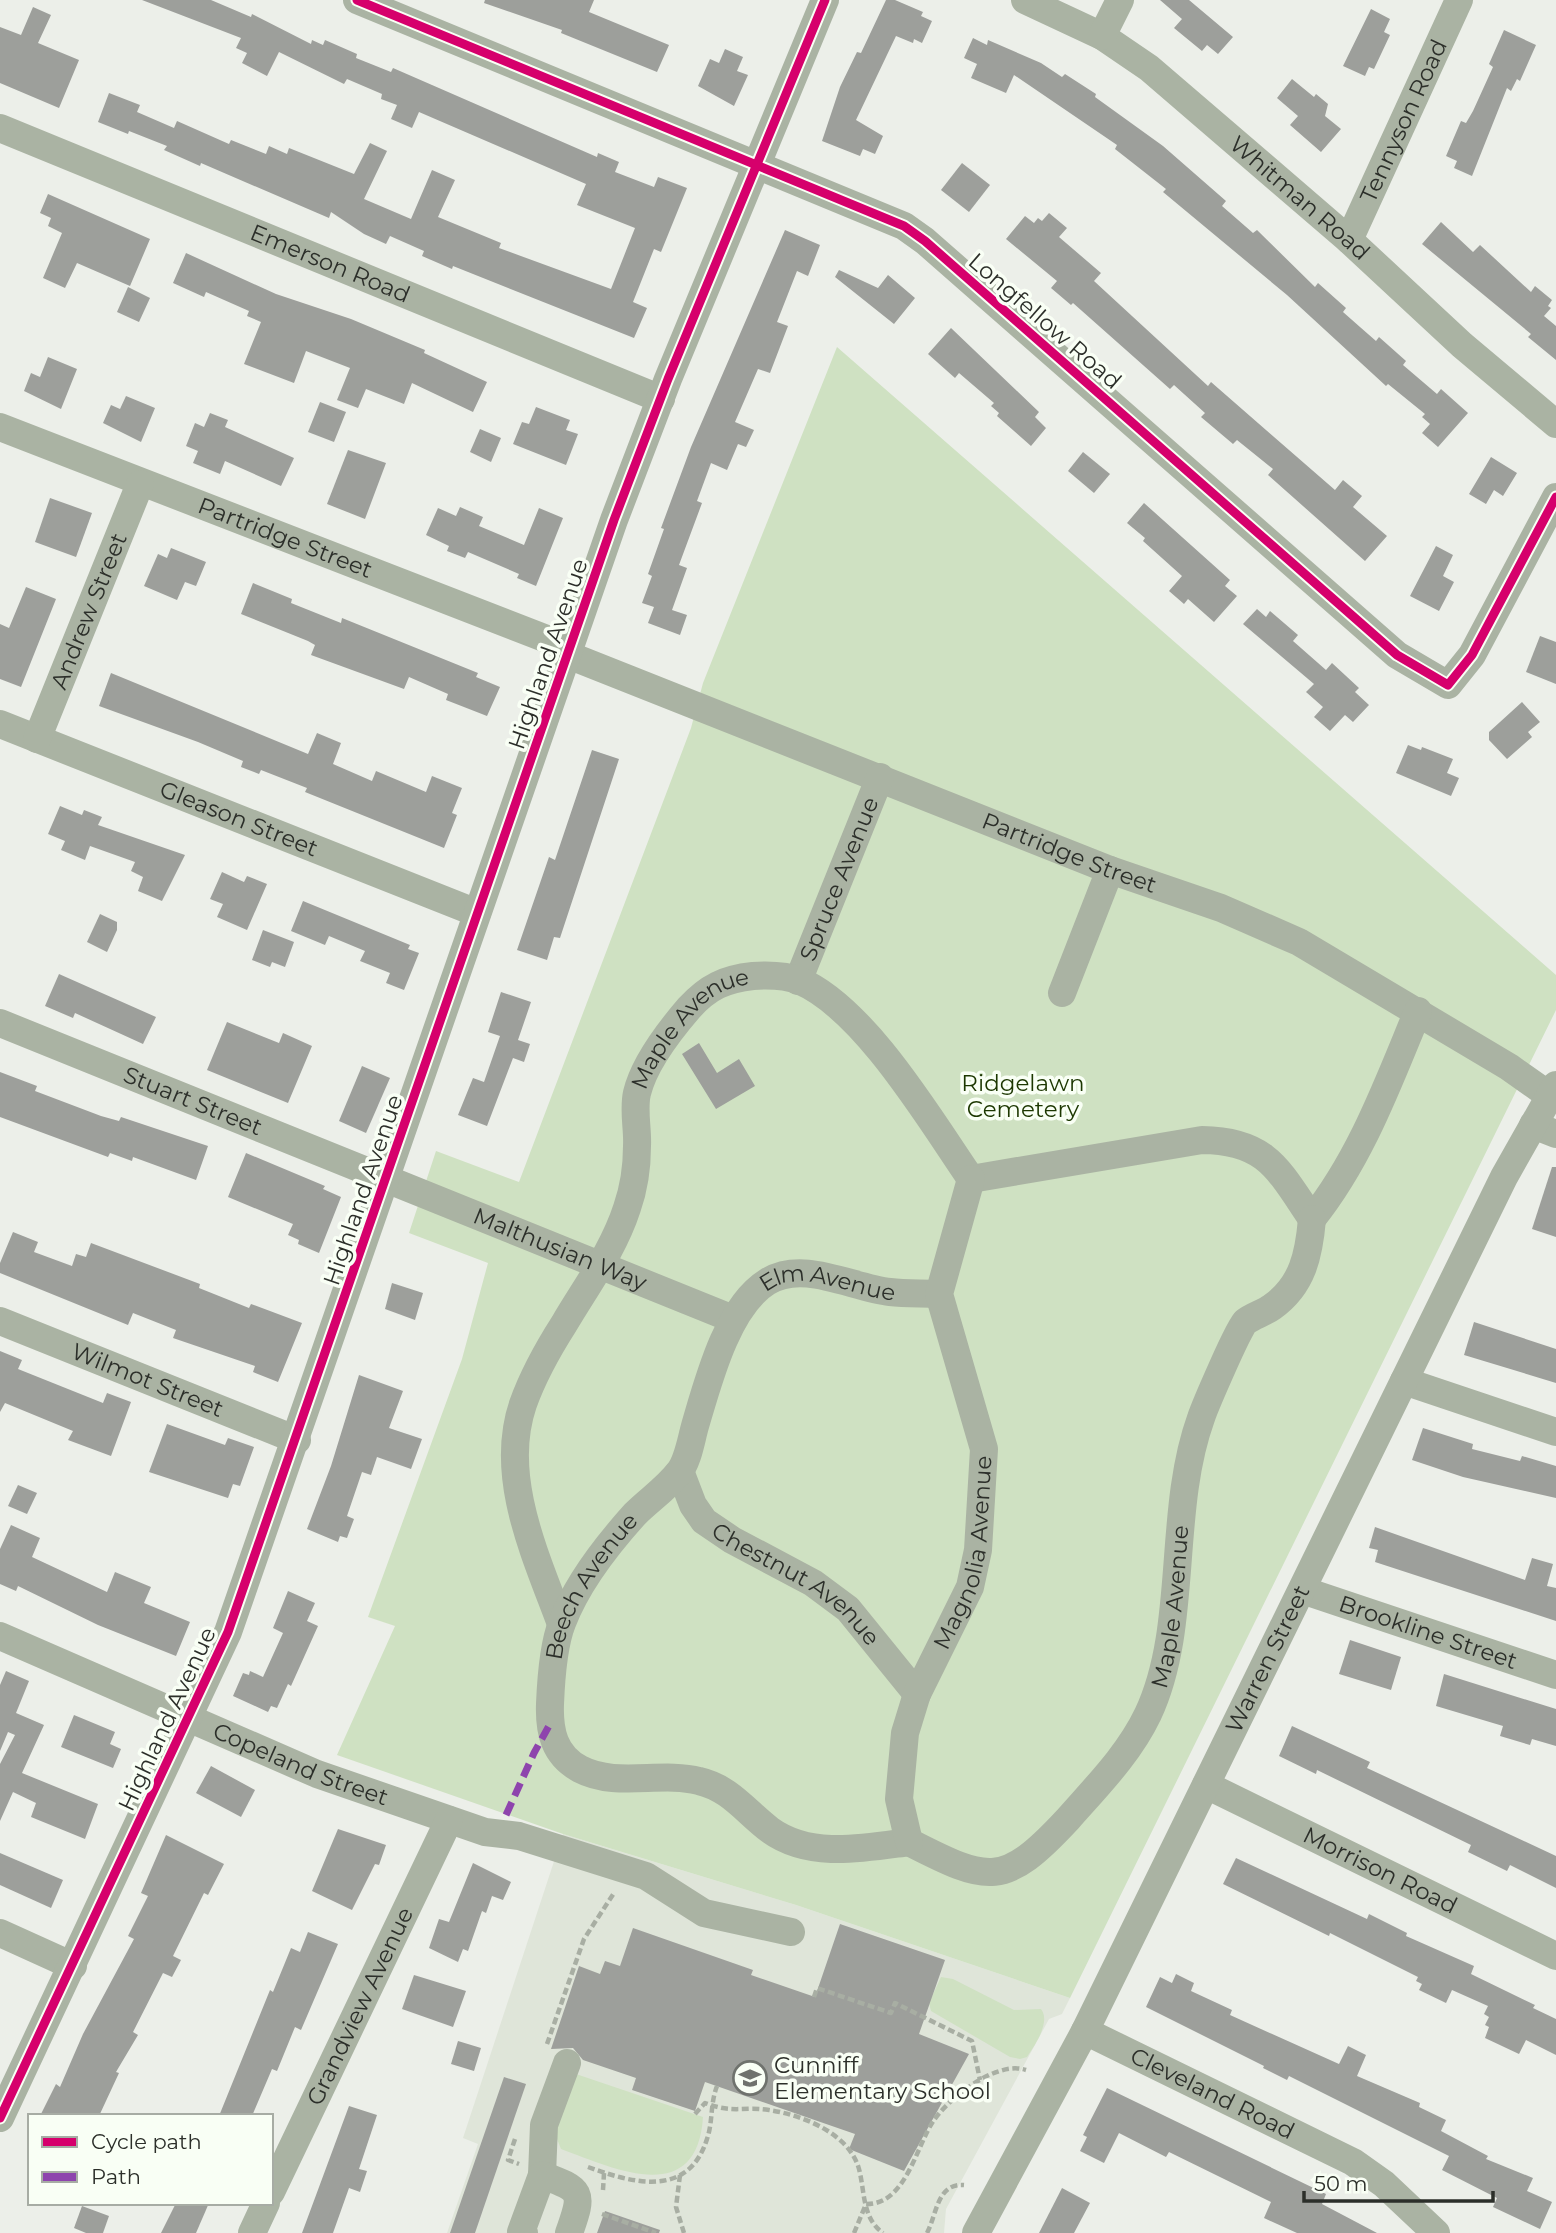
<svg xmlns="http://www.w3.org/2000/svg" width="1556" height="2233" viewBox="0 0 1556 2233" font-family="Montserrat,sans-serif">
	<rect width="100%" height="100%" fill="#ecefe9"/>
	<polygon fill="#dfe5d9" points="563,1834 796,1905 1070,1998 1062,2014 1049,2019 946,2209 944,2233 447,2233 478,2144 463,2138"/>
	<g fill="#cfe1c2">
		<polygon points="837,347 1556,975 1556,1010 1070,1998 796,1905 563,1834 337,1755 395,1626 368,1617 462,1359 488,1263 409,1233 436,1151 519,1182 691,728 703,683"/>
		<path d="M941,1977L953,1979L1014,2010L1041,2009C1051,2022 1035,2045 1027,2057L1020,2059L1010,2057L931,2011L929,2003Z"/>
		<path d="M576,2074L703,2117C697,2209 613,2168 561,2149L555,2134Z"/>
	</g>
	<g fill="#9d9f9b">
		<polygon points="142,0 211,0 251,17 252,14 311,44 312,40 323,45 325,40 357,54 356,58 391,72 393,68 597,157 598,153 619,162 615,172 654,187 658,177 687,188 661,252 654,249 633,302 647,308 634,338 453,266 452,269 422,256 424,251 390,236 386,244 364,234 331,212 329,218 201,163 200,166 164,150 167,146 129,131 128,134 98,122 109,93 140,105 137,112 174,128 177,121 229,144 231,140 266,154 269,146 287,154 289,148 354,174 370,143 387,151 364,199 411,219 432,170 455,180 438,217 501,243 499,248 611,289 635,228 577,205 586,184 419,112 412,128 391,119 397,105 381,99 382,94 347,79 344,84 279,52 267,76 242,63 247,53 236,48 241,38"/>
		<polygon points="485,0 594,0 589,12 669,45 657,72 561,33 562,30 484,3"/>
		<polygon points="886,0 895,0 923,12 921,16 932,21 922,43 914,39 913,43 896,36 856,120 883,136 875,154 863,149 860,156 822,141 840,87 857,52 861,53"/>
		<polygon points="1160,0 1189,0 1233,37 1218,54 1207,45 1202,51 1174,28 1182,19"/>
		<polygon points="33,7 51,15 38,43 79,60 59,108 0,83 0,27 21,35"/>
		<polygon points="1371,9 1390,19 1384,32 1390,35 1374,69 1369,67 1365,76 1343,66"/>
		<polygon points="1504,30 1536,45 1520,81 1517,79 1511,91 1507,88 1472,176 1454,168 1457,161 1446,156 1461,121 1466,123 1473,111 1493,67 1489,64"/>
		<polygon points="973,38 987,45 988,40 1041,63 1062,77 1065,74 1096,94 1095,97 1163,146 1226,201 1222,206 1253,233 1257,230 1315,287 1318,283 1346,308 1343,312 1360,327 1376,341 1379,337 1406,361 1403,365 1437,394 1441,389 1468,413 1438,447 1422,433 1430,424 1422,417 1425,414 1388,384 1386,386 1287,295 1163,192 1166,189 1115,149 1117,145 1014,75 1006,93 971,78 977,64 964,58"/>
		<polygon points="725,49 743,57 737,71 748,75 734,106 698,86 710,59 719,63"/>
		<polygon points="1292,79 1314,97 1316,94 1328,104 1325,116 1341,129 1321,152 1290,125 1298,116 1277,98"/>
		<polygon points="962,163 990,185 969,212 941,190"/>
		<polygon points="48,194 150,239 130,286 77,263 65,288 43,278 62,233 48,226 51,218 40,213"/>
		<polygon points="1049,213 1067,228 1059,237 1101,273 1094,281 1208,386 1211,382 1335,490 1343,480 1362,496 1353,507 1387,536 1365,561 1268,475 1273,469 1237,440 1233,444 1201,417 1205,413 1174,385 1170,389 1073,303 1071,305 1051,288 1057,281 1006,239 1025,216 1034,223 1038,218 1042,221"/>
		<polygon points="1441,222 1473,252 1480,245 1531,292 1535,286 1552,300 1548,306 1551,308 1544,316 1556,326 1556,360 1528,337 1531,334 1422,244"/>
		<polygon points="785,230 820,245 808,276 797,271 777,322 788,326 770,373 758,369 735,422 754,430 746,447 738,444 727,470 711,463 697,501 702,503 679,565 687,568 672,610 687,615 680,635 648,623 654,607 642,603 652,576 648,574 664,529 661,528 691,447"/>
		<polygon points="186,253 276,294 351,319 425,350 424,353 487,382 473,412 412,383 404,404 366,389 358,408 337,400 350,368 306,351 294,383 244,364 261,322 247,316 249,311 206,292 204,297 173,283"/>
		<polygon points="839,270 878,288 888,275 915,298 894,324 835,277"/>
		<polygon points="128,287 150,298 139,322 117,312"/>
		<polygon points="951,328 1039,412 1035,417 1046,428 1031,446 997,416 999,413 991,406 994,403 959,373 955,378 928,354"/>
		<polygon points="48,357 77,369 61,409 24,391 31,373 40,377"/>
		<polygon points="126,396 155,408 141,442 103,423 111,405 120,409"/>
		<polygon points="320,402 346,412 334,442 308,432"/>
		<polygon points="536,407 570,420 566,430 578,434 566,465 513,444 522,422 529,424"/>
		<polygon points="210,413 228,420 225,427 294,458 281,486 225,461 220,474 193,463 198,451 186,446 195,423 204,427"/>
		<polygon points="480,429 501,438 491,462 470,452"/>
		<polygon points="348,450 386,463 365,519 327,504"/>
		<polygon points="1083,452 1110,474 1094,493 1068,471"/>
		<polygon points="1491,457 1517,473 1503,496 1494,490 1486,504 1469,494"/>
		<polygon points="50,498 92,513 76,557 35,542"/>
		<polygon points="1144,503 1230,580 1225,586 1237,596 1214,622 1188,599 1184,604 1169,591 1182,576 1143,541 1145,538 1127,523"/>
		<polygon points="460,507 483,517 479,526 524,545 539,508 563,518 536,586 517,578 519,574 468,552 465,558 447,551 449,546 426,535 438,508 456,516"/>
		<polygon points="1436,546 1453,555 1443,576 1454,582 1439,611 1410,596"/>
		<polygon points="171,548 206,562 196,586 185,582 177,600 144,586 158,554 167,558"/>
		<polygon points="253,583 292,599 291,603 341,623 342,618 478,673 476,677 500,687 487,716 446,700 448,694 409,677 404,689 311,655 315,645 308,641 241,614"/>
		<polygon points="26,587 56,599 21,687 0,679 0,624 9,628"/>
		<polygon points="1257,609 1266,617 1270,611 1298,635 1293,641 1326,670 1332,663 1359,688 1355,692 1369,705 1353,722 1345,715 1330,731 1314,717 1323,707 1306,692 1314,684 1243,624"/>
		<polygon points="1540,636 1556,642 1556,684 1526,672"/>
		<polygon points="111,673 308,754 317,733 341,743 333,764 372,781 376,771 426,792 432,776 462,788 452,813 457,815 444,848 305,792 307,788 261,770 259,774 241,767 243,761 198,742 99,706"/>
		<polygon points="1522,702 1540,722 1528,732 1532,737 1507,759 1489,740 1489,732"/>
		<polygon points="1408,745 1421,750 1422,747 1453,759 1447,773 1459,778 1451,796 1396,773"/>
		<polygon points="592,750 619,759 560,938 554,937 547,960 517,950 549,857 555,860"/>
		<polygon points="60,806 82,815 84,810 102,817 98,825 185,855 162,901 138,891 143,877 131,871 135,862 90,846 85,860 61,850 65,841 48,834"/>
		<polygon points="222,872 244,882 247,876 267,884 247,930 217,917 223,904 210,899"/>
		<polygon points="303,901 410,945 408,949 419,953 404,990 386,983 390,973 360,961 365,951 329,936 325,945 291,931"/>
		<polygon points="100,914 117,922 117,930 107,952 87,942"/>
		<polygon points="263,930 294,942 285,967 272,962 270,967 252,960"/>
		<polygon points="59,974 156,1017 143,1044 75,1013 73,1018 45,1006"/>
		<polygon points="501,992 531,1002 518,1040 530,1044 524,1062 513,1058 487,1126 458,1115 473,1078 484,1082 500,1036 488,1032"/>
		<polygon points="227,1022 279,1043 283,1033 312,1046 288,1103 207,1070"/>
		<polygon points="699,1043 717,1073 739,1059 755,1086 716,1109 682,1054"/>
		<polygon points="362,1066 390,1078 366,1133 339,1121"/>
		<polygon points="0,1072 37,1086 35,1091 101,1116 119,1121 121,1117 208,1146 196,1180 133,1157 132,1161 110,1153 108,1157 0,1117"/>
		<polygon points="246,1153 325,1186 323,1189 341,1197 319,1253 298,1244 299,1240 288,1235 293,1224 228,1197"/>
		<polygon points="1552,1167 1556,1167 1556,1237 1532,1229"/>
		<polygon points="13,1232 38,1242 34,1252 72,1266 76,1254 86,1257 91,1243 200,1284 199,1288 249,1308 251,1304 302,1323 278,1382 253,1372 255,1366 173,1338 176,1330 133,1313 128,1325 0,1273 0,1263"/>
		<polygon points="392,1283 423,1293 415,1320 385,1309"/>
		<polygon points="1474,1322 1556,1349 1556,1383 1464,1355"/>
		<polygon points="0,1351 22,1360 18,1369 103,1403 107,1393 131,1402 111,1456 68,1440 73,1431 5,1403 0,1412"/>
		<polygon points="359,1375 403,1391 389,1428 422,1439 411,1469 377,1457 371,1475 362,1472 347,1516 354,1519 347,1538 340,1536 338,1542 307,1529 331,1466"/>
		<polygon points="167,1424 225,1445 228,1438 254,1447 240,1486 233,1484 228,1498 149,1472"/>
		<polygon points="1423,1428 1473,1444 1472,1449 1520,1461 1522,1456 1556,1466 1556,1498 1463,1477 1412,1460"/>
		<polygon points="18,1485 37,1493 27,1514 8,1506"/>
		<polygon points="11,1525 40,1538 32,1557 107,1592 115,1572 151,1587 144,1603 190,1622 176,1656 98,1625 18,1586 16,1591 0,1584 0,1549"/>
		<polygon points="1375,1527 1525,1580 1532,1558 1553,1564 1547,1586 1556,1588 1556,1621 1375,1562 1378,1550 1369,1548"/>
		<polygon points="288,1591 315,1603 307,1621 318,1626 291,1686 288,1684 277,1708 271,1706 268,1712 233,1696 243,1673 249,1675 250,1671 263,1677 283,1633 273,1628"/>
		<polygon points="1350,1640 1401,1657 1391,1690 1339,1674"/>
		<polygon points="6,1671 29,1681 16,1713 44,1725 22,1773 98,1804 85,1839 31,1817 36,1803 13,1792 0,1821 0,1764 15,1735 8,1732 0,1751 0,1685"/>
		<polygon points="1444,1674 1556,1709 1556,1746 1532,1739 1530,1745 1500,1736 1503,1726 1436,1706"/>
		<polygon points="74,1715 115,1732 110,1744 121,1749 113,1768 61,1747"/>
		<polygon points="1292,1726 1370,1762 1367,1768 1556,1856 1556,1888 1510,1865 1507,1871 1468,1852 1471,1845 1317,1770 1316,1774 1279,1756"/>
		<polygon points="211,1766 255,1790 241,1817 196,1793"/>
		<polygon points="338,1829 386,1845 379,1865 375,1864 352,1910 312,1891"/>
		<polygon points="166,1835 224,1864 208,1895 204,1893 173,1956 181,1960 172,1977 163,1973 133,2032 138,2035 116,2072 119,2073 99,2116 40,2116 56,2084 60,2087 83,2034 134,1939 128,1936 148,1896 141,1893"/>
		<polygon points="0,1853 63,1880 51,1908 0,1885"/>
		<polygon points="1236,1858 1367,1919 1369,1914 1407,1933 1406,1936 1474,1966 1471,1974 1535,2005 1533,2008 1556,2019 1556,2055 1526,2040 1519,2054 1485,2038 1489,2027 1485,2025 1489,2017 1484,2014 1488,2006 1452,1990 1446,2003 1419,1990 1422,1984 1416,1981 1418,1977 1330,1933 1329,1936 1223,1884"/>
		<polygon points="473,1863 511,1882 503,1900 492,1896 486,1913 482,1911 468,1951 463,1949 458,1962 429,1948 439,1919 449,1922"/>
		<polygon points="840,1924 945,1960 919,2034 969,2054 904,2171 849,2149 855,2134 705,2082 695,2111 632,2090 636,2078 583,2060 573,2048 551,2049 579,1966 600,1974 605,1961 620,1966 633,1928 753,1970 751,1975 815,1997"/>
		<polygon points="308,1932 338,1944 301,2030 295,2027 277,2071 272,2069 252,2116 219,2116 270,1990 273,1992 291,1948 300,1952"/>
		<polygon points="1176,1974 1194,1983 1191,1991 1232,2010 1230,2015 1339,2064 1348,2046 1366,2055 1357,2076 1420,2103 1419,2107 1446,2120 1441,2131 1488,2156 1486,2159 1533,2178 1527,2191 1552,2202 1540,2229 1493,2207 1497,2198 1442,2170 1449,2156 1289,2076 1287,2080 1263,2068 1264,2066 1146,2007 1160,1977 1172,1983"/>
		<polygon points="414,1975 466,1991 453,2027 402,2009"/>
		<polygon points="458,2041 481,2048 474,2071 451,2064"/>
		<polygon points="504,2077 526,2084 475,2233 450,2233"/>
		<polygon points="1107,2088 1326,2194 1322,2204 1377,2233 1297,2233 1264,2218 1271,2202 1169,2152 1166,2157 1119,2133 1104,2163 1080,2151 1087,2137 1083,2135"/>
		<polygon points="349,2106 377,2115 359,2169 367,2171 360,2192 349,2188 333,2233 302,2233"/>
		<polygon points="1062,2188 1090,2203 1074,2233 1039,2233"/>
		<polygon points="176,2203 209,2203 196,2233 161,2233"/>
		<polygon points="82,2206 109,2216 103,2233 86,2233 74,2228"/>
		<polygon points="605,2211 660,2230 659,2233 597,2233"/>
	</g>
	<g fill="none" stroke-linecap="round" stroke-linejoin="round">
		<g stroke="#a8aea3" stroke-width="4.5" stroke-dasharray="7 3.5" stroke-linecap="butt">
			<polyline points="814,1997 817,1988 891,2013 895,2003 972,2041 980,2080"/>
			<polyline points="547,2044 584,1939 614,1893"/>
			<path d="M695,2114L705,2103C734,2114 743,2106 769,2110C802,2115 849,2133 859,2169C865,2192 862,2218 883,2233"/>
			<polyline points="515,2139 508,2160 519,2164"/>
			<path d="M588,2167C632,2183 688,2199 707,2139C713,2122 710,2104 717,2086"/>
			<polyline points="680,2175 676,2207 684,2233"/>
			<polyline points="603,2190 604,2173"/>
			<polyline points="602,2214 656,2233"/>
			<path d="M854,2233L866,2204C906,2205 916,2146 934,2120C947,2102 970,2084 989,2075C1001,2070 1013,2066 1026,2070"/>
			<path d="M927,2233C937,2214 937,2183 964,2185"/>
		</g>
		<g stroke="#aab3a3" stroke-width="28">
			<polyline points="357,0 904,226 925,241 1397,655 1448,685 1472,655 1556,497"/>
			<path id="s1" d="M1025,0L1102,36L1149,68L1349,240L1462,345L1556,424"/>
			<polyline points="1102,36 1120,0"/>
			<path id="s2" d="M0,128L661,399"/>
			<path id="s3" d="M1349,240L1459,0"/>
			<path id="s4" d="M0,427L570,648"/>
			<path id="s5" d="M568,655L1110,870L1221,908L1299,942L1509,1067L1550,1096"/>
			<path id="s6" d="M0,724L477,913"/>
			<path id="s7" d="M37,739L140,484"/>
			<path id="s8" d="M798,981L880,777"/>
			<polyline points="1062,993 1110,870"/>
			<path id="s9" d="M0,1023L733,1319"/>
			<polyline points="1533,1125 1556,1134"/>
			<path d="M971,1179L1202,1140C1267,1141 1278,1169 1312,1219C1361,1158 1388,1083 1418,1011"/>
			<path id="s10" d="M0,1321L297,1440"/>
			<polyline points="1404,1381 1556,1432"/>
			<path id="s11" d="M680,1471L693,1505L704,1521L732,1540L813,1583L848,1609L917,1694"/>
			<path id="s12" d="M1302,1590L1556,1675"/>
			<path id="s13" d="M561,1624C536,1556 498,1477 523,1404C533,1376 548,1349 564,1324C587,1285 613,1251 627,1208C634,1188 637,1167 637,1146C638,1129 633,1110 637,1093C644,1064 670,1030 689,1008C708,987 725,979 753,976C768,975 785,975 800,981C865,1009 931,1121 971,1179"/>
			<path id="s14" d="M0,1636L317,1774L485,1832L519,1836L646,1876L704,1913L791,1932"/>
			<path id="s15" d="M1206,1785L1556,1956"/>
			<path id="s16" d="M909,1842C864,1848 810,1859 770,1830C746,1812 730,1788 699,1781C661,1771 616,1788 580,1769C554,1755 549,1731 550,1704C551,1679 553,1646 562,1623C577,1583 607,1545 635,1514C649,1500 667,1488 679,1472C688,1461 691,1440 695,1426C708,1382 727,1307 767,1282C803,1259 852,1288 890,1292C906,1294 923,1293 939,1294"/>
			<path id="s17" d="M909,1842C989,1883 1004,1888 1068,1819C1097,1786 1129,1754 1148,1714C1189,1627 1167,1512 1201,1418C1205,1406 1239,1327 1245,1322C1252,1316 1264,1313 1272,1307C1303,1285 1309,1254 1312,1219"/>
			<path id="s18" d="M909,1842L899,1799L905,1733L917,1694L970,1587L978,1550L984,1449L939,1294L971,1179"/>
			<polyline points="0,1933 73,1966"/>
			<path id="s19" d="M1085,2031L1353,2162L1384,2184L1436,2233"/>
			<polyline points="0,2118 228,1632 614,520 668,379 825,0"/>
			<polyline points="542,2175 544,2125 567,2063"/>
			<path id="s20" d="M271,2192L449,1820"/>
			<polyline points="252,2233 266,2203"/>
			<path d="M524,2233L521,2232L542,2175C582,2190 584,2191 569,2233"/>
			<path id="s21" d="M976,2233L1085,2031L1504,1177L1556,1085"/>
		</g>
		<polyline stroke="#8e44ad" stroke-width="7" stroke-dasharray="14 7" stroke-linecap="butt" points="506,1815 534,1753 550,1724"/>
		<g stroke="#f9fff5" stroke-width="13">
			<g id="cycleway">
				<polyline points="357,0 904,226 925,241 1397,655 1448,685 1472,655 1556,497"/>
				<polyline points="0,2118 228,1632 614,520 668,379 825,0"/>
			</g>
		</g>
		<use href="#cycleway" stroke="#d6006c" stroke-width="9"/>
	</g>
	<defs>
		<g id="school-ring" transform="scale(1.75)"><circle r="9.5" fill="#f9fff5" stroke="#6f726d" stroke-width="1.5"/><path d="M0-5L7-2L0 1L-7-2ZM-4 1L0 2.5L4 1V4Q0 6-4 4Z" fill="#6f726d"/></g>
	</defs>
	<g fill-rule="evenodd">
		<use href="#school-ring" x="750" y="2078"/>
	</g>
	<g text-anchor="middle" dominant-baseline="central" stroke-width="7" stroke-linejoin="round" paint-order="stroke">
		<g font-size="23" fill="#2c2f2a" stroke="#f9fff5">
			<text stroke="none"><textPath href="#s3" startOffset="131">Tennyson Road</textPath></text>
			<text stroke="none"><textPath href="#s1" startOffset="341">Whitman Road</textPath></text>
			<text stroke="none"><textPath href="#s2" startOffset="357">Emerson Road</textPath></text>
			<text transform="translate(1045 321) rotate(41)">Longfellow Road</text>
			<text stroke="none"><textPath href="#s4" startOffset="306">Partridge Street</textPath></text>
			<text stroke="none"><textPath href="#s7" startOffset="138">Andrew Street</textPath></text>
			<text transform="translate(548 654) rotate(-71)">Highland Avenue</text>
			<text stroke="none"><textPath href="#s6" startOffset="257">Gleason Street</textPath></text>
			<text stroke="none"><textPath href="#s5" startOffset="539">Partridge Street</textPath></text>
			<text stroke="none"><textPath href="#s8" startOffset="110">Spruce Avenue</textPath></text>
			<text stroke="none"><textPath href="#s13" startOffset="654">Maple Avenue</textPath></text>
			<text stroke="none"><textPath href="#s9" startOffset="208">Stuart Street</textPath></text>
			<text transform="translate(363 1190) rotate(-71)">Highland Avenue</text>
			<text stroke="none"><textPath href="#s9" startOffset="604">Malthusian Way</textPath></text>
			<text stroke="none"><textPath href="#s16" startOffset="978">Elm Avenue</textPath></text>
			<text stroke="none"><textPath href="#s10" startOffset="159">Wilmot Street</textPath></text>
			<text stroke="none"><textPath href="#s18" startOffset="303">Magnolia Avenue</textPath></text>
			<text stroke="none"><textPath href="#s11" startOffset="168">Chestnut Avenue</textPath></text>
			<text stroke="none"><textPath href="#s16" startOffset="555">Beech Avenue</textPath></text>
			<text stroke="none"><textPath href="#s17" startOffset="427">Maple Avenue</textPath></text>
			<text stroke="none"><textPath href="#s12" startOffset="133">Brookline Street</textPath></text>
			<text stroke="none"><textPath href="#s21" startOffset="644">Warren Street</textPath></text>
			<text transform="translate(167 1719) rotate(-65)">Highland Avenue</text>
			<text stroke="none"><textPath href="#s14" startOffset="327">Copeland Street</textPath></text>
			<text stroke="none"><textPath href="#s15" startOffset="194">Morrison Road</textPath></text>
			<text stroke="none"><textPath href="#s20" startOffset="206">Grandview Avenue</textPath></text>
			<text stroke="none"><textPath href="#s19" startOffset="142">Cleveland Road</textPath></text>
		</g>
		<g font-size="23" fill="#1c3700" stroke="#f9fff5">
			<text x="1023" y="1083">Ridgelawn<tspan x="1023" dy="26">Cemetery</tspan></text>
		</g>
		<g font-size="23" fill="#2c2f2a" stroke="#f9fff5" text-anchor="start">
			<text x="774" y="2065">Cunniff<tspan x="774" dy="26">Elementary School</tspan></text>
		</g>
	</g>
	<rect x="28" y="2114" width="245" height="91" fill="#f9fff5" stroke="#a7aca4" stroke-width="2"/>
	<rect x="42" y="2137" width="35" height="10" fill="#d6006c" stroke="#a7aca4" stroke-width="2"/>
	<text x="91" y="2149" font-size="21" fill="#2c2f2a">Cycle path</text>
	<rect x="42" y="2172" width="35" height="10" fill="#8e44ad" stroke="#a7aca4" stroke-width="2"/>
	<text x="91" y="2184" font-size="21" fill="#2c2f2a">Path</text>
	<path d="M1304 2191v10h189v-10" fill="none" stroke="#2c2f2a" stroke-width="3.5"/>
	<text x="1314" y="2191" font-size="21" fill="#2c2f2a" stroke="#f9fff5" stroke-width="5" paint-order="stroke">50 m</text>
</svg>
